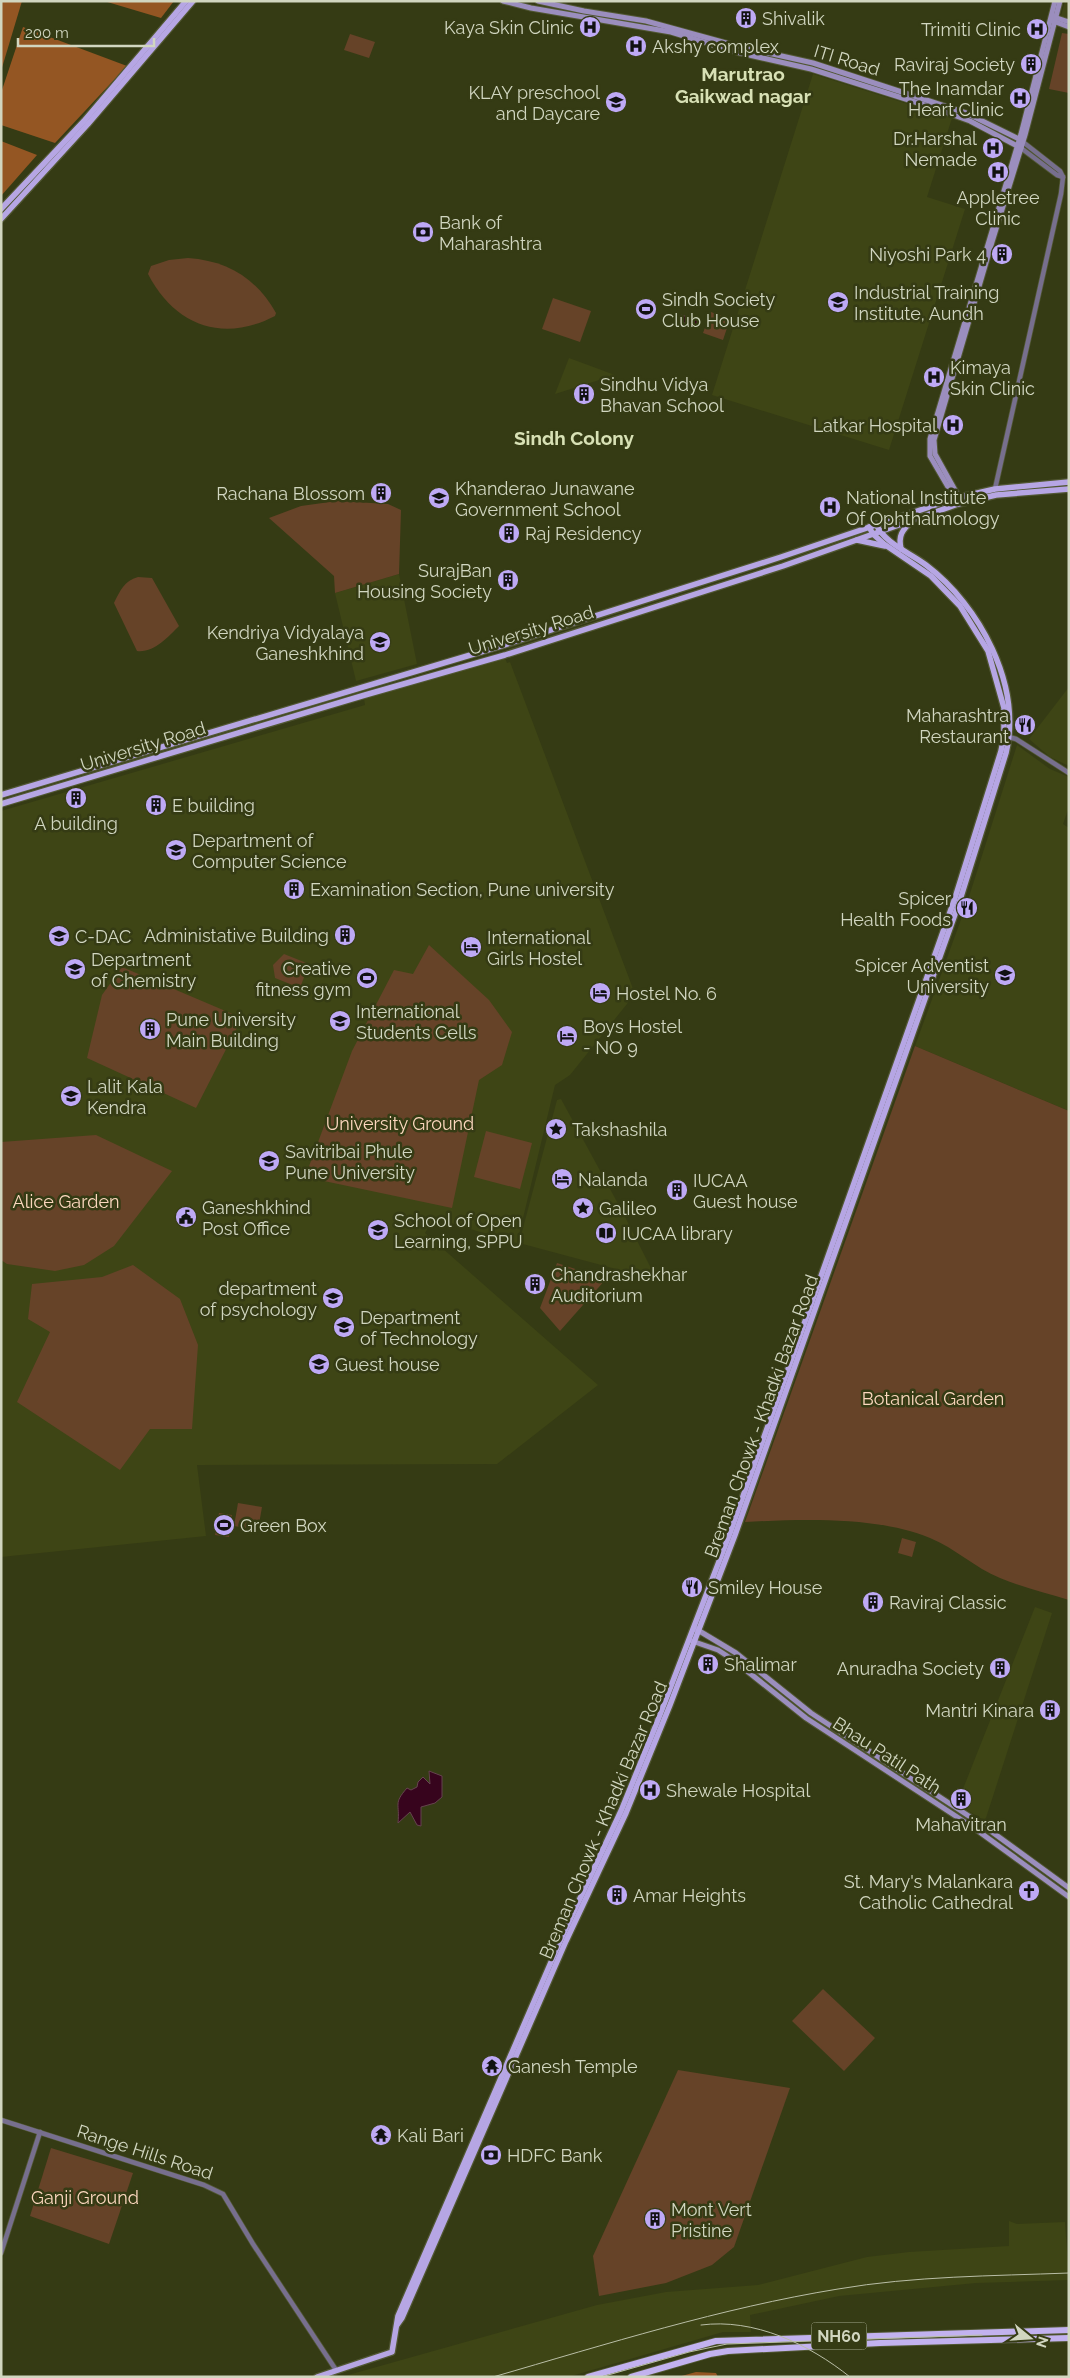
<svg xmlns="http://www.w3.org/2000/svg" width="1070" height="2378" viewBox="0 0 1070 2378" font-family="Raleway,sans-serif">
	<rect width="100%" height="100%" fill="#353b14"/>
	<g fill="#3e4515">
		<polygon points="1065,1 1069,1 1069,18 1061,16"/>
		<polygon points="813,74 952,118 927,197 965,209 889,450 712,395"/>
		<polygon points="569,358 615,375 555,394"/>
		<polygon points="399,574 417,664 356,681 335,593"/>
		<polygon points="505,658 507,663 510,662 635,994 570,1075 555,1085 517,1243 434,1218 425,1233 598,1385 497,1464 197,1465 206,1536 1,1557 1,811 365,705 364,698"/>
		<polygon points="1069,687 1069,766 1050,757 1029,739"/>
		<polygon points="1017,745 1050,769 1069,777 1069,807 1063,824 1069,828 1069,1111 915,1046 967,903"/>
		<polygon points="561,1099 622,1211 657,1280 519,1243 557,1100"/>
		<polygon points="1035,1607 1052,1613 985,1821 957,1804"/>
		<polygon points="1009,2221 1017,2224 1065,2222 1069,2280 976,2283 839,2296 750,2315 751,2332 723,2332 568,2377 341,2377 597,2305 666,2292 758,2285 867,2257 909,2252 1009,2246"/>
	</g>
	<g fill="#664328">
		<polygon points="1062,33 1069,34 1069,93 1049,89"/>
		<polygon points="350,34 375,42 369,58 344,50"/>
		<path d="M188,258C228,261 256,278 276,313L275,316C223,343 175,326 148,274L151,266L169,260Z"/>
		<polygon points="553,298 591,311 580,342 542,329"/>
		<polygon points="711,312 730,319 723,340 703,333"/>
		<polygon points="337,501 388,504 401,510 399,574 335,593 334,576 269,518 301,506"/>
		<path d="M138,577L152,578L179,626C168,637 154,653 137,651L114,603C120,591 124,581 138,577Z"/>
		<polygon points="429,945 489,1000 512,1032 502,1065 479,1080 452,1208 305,1177 352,1051 394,970 413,974"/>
		<polygon points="284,954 309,964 300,988 275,978 273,965"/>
		<polygon points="122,967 242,1018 196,1108 87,1058 102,995"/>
		<path d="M915,1046L1069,1111V1600C1046,1593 1022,1587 1000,1578C975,1568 955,1548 930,1538C877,1516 802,1519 745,1522Z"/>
		<polygon points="486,1131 532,1143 520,1189 474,1177"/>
		<polygon points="96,1135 172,1171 114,1246 84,1265 55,1271 7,1264 1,1260 1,1142"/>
		<polygon points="557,1263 606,1279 560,1331 540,1308"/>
		<polygon points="133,1265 180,1299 198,1345 192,1429 150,1429 120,1470 17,1402 50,1332 28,1319 32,1284 102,1277"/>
		<polygon points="238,1503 262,1507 258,1530 234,1526"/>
		<polygon points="219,1513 232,1515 229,1537 215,1535"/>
		<polygon points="902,1538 916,1542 912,1557 898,1553"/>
		<polygon points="823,1989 875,2038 844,2071 792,2021"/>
		<polygon points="678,2070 790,2088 734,2247 712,2265 666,2283 599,2296 593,2256"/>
		<polygon points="51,2148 133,2173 109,2244 30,2216"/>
	</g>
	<g fill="#945623">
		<polygon points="1,1 22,1 1,71"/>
		<polygon points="104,1 174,1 161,18"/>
		<polygon points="23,27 127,66 55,143 1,125 1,93"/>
		<polygon points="1,141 37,155 1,196"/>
		<polygon points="696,2372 716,2373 718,2377 678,2377"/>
	</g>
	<g fill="#37041d" stroke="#65434e">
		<polygon points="681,315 698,320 696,327 679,321"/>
		<path d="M429,1771L442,1776V1797L435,1803L421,1807V1826L417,1825L410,1812L398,1823C400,1803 393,1804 407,1788L411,1790L417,1787L418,1782L423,1777L430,1784Z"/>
	</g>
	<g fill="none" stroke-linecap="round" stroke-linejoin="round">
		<g stroke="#515733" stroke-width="6">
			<g id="tertiary">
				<polyline points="1023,142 1060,171 1063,177"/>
				<polyline points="1021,148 1057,175 1063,177"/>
				<polyline points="995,489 1061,194 1063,177"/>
				<polyline points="1005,736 1016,739 1069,773"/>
				<polyline points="1,2120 204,2185 223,2194 253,2244 336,2370"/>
				<polyline points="1,2253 40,2132"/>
			</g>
		</g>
		<g stroke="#515733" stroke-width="7">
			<g id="secondary">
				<polyline points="503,1 531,8 671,32 736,52 811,69 934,108 970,121 1021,148"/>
				<polyline points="538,1 584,11 646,21 737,46 813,63 966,113 1021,140"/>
				<polyline points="1054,17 1069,22"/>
				<polyline points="1053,21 1069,27"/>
				<polyline points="961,501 935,454 934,440 992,242 1025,135 1060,1"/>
				<polyline points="958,504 930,456 930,439 1021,134 1055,1"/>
				<polyline points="696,1629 736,1653 811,1713 981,1824 1069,1888"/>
				<polyline points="692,1641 718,1650 732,1659 806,1718 974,1828 1069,1897"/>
			</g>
		</g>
		<g stroke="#515733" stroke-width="8">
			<g id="primary">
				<polyline points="1,209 84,121 186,1"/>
				<polyline points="1,219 88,124 193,1"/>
				<polyline points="857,540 885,546"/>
				<path d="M901,549C898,536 902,530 912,521"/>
				<polyline points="1,795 504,645 781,557 956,498 995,489 1069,482"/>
				<polyline points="1,804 365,695 505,655 783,566 958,504 996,495 1069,489"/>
				<path d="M397,2325L402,2318L566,1941L626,1813L670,1705L735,1535L960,900L1006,753C1022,685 980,606 926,565C909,552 885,544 876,524"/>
				<polyline points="317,2377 392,2352 398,2316 561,1939 621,1811 656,1725 730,1533 955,898 1001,751 1004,736 1004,708 988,651 960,606 931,576 884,544 873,534 869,527"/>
			</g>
		</g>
		<g stroke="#515733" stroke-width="8">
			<g id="trunk">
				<polyline points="588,2377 716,2341 1069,2330"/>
				<polyline points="631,2377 710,2354 728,2351 880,2343 1069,2338"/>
			</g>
		</g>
		<use href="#tertiary" stroke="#776f8e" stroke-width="4.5"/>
		<use href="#secondary" stroke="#9b8ebe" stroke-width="5"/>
		<use href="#primary" stroke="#b6a6e4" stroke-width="5.5"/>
		<use href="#trunk" stroke="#c2b2ef" stroke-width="6"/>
		<g stroke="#b9bea6" stroke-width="1">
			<path d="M701,2325C754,2318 809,2344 850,2377"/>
			<path d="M493,2377C607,2344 721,2308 838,2289C914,2276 992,2276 1069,2273"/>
			<polyline points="601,2377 689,2352 727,2344 982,2335"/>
		</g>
	</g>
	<defs>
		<g id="building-disc" transform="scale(1.125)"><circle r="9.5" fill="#bea9f5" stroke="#353b14"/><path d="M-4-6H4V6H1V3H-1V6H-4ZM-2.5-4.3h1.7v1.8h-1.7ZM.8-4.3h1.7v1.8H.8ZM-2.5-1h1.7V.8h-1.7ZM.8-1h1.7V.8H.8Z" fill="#111"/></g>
		<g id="hospital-disc" transform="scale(1.125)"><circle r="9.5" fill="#bea9f5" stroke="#353b14"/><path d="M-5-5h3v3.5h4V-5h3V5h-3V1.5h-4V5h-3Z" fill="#111"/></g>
		<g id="school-disc" transform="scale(1.125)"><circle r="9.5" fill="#bea9f5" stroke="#353b14"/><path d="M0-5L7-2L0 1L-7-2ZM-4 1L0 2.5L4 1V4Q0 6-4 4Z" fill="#111"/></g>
		<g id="bank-disc" transform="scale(1.125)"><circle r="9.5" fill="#bea9f5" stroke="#353b14"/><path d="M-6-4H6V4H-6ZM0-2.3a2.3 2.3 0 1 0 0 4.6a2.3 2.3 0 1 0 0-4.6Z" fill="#111"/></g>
		<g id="university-disc" transform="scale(1.125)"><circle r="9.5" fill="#bea9f5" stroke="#353b14"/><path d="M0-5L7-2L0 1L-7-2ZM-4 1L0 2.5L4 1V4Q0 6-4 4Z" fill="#111"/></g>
		<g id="stadium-disc" transform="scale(1.125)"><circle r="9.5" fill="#bea9f5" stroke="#353b14"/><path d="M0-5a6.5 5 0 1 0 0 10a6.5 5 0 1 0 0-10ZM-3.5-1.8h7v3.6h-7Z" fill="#111"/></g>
		<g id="restaurant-disc" transform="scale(1.125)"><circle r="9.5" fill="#bea9f5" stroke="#353b14"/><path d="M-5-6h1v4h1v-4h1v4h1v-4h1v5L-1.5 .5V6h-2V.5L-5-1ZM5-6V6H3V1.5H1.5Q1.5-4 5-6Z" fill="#111"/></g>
		<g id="hotel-disc" transform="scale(1.125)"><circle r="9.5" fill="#bea9f5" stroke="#353b14"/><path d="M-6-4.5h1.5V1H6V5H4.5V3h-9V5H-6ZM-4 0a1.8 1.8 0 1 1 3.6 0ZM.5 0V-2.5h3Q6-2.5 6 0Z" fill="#111"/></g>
		<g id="sight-disc" transform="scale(1.125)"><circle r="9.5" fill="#bea9f5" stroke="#353b14"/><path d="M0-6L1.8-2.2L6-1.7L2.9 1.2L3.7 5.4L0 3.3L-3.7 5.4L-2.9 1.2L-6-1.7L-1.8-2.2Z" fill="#111"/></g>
		<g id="civic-disc" transform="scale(1.125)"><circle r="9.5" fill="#bea9f5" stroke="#353b14"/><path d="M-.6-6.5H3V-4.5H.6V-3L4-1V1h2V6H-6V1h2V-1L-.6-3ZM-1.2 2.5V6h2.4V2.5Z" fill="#111"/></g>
		<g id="library-disc" transform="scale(1.125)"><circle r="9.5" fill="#bea9f5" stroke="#353b14"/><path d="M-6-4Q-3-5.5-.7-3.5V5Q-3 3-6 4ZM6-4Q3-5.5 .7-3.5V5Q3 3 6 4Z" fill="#111"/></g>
		<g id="church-disc" transform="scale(1.125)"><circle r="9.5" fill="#bea9f5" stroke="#353b14"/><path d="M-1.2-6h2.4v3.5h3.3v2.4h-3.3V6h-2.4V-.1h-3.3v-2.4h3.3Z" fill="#111"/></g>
		<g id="temple-disc" transform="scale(1.125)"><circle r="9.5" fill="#bea9f5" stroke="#353b14"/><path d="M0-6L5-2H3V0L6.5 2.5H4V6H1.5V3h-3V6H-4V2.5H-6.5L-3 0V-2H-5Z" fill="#111"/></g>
	</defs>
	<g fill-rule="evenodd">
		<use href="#building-disc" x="746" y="18"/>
		<use href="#hospital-disc" x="590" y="27"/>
		<use href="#hospital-disc" x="1037" y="29"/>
		<use href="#hospital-disc" x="636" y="46"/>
		<use href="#building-disc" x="1031" y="64"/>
		<use href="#hospital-disc" x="1020" y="98"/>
		<use href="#school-disc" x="616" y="102"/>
		<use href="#hospital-disc" x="993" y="148"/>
		<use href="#hospital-disc" x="998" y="172"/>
		<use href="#bank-disc" x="423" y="232"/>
		<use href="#building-disc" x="1002" y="254"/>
		<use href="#university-disc" x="838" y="302"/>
		<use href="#stadium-disc" x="646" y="309"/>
		<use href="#hospital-disc" x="934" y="377"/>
		<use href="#building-disc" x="584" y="394"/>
		<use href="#hospital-disc" x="953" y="425"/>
		<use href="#building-disc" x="381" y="493"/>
		<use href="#school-disc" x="439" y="498"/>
		<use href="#hospital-disc" x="830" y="507"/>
		<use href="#building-disc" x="509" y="533"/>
		<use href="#building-disc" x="508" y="580"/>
		<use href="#school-disc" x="380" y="642"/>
		<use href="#restaurant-disc" x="1025" y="725"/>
		<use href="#building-disc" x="76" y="798"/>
		<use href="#building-disc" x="156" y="805"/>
		<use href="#university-disc" x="176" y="850"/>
		<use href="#building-disc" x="294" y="889"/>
		<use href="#restaurant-disc" x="967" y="908"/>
		<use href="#building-disc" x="345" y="935"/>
		<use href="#university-disc" x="59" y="936"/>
		<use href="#hotel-disc" x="471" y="947"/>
		<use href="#university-disc" x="75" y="969"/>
		<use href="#university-disc" x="1005" y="975"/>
		<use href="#stadium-disc" x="367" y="978"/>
		<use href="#hotel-disc" x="600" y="993"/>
		<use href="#university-disc" x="340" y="1021"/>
		<use href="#building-disc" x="150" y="1029"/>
		<use href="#hotel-disc" x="567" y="1036"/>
		<use href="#school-disc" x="71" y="1096"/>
		<use href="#sight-disc" x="556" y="1129"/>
		<use href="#university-disc" x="269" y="1161"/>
		<use href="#hotel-disc" x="562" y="1179"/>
		<use href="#building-disc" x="677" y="1190"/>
		<use href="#sight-disc" x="583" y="1208"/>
		<use href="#civic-disc" x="186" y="1217"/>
		<use href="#university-disc" x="378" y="1230"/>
		<use href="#library-disc" x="606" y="1233"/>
		<use href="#building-disc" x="535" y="1284"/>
		<use href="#university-disc" x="333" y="1298"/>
		<use href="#university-disc" x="344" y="1327"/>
		<use href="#university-disc" x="319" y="1364"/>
		<use href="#stadium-disc" x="224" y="1525"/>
		<use href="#restaurant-disc" x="692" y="1587"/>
		<use href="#building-disc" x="873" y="1602"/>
		<use href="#building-disc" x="708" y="1664"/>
		<use href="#building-disc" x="1000" y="1668"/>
		<use href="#building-disc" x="1050" y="1710"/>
		<use href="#hospital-disc" x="650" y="1790"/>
		<use href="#building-disc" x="961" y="1799"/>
		<use href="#church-disc" x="1029" y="1891"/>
		<use href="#building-disc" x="617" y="1895"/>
		<use href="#temple-disc" x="492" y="2066"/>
		<use href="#temple-disc" x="381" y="2135"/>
		<use href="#bank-disc" x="491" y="2155"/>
		<use href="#building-disc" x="655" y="2219"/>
	</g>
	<g text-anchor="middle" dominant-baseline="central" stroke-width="5" stroke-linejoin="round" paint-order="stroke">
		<rect fill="#353b14" stroke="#a2a88c" stroke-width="1" x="811.5" y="2322.5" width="55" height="27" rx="4"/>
		<g font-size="16" font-weight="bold" fill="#d1d6c0">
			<text x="839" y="2336">NH60</text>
		</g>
		<g font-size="18" fill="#d1d6c0" stroke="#353b14" text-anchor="start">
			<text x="762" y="18">Shivalik</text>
			<text x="574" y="27" text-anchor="end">Kaya Skin Clinic</text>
			<text x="1021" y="29" text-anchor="end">Trimiti Clinic</text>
			<text x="652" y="46">Akshy complex</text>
			<text x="1015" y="64" text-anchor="end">Raviraj Society</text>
			<text x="1004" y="88" text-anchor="end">The Inamdar<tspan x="1004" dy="21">Heart Clinic</tspan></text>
			<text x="600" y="92" text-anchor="end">KLAY preschool<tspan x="600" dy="21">and Daycare</tspan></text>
			<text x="977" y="138" text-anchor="end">Dr.Harshal<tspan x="977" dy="21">Nemade</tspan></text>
			<text x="998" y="197" text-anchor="middle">Appletree<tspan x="998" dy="21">Clinic</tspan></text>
			<text x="439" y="222">Bank of<tspan x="439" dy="21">Maharashtra</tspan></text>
			<text x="986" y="254" text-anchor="end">Niyoshi Park 4</text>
			<text x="854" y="292">Industrial Training<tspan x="854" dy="21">Institute, Aundh</tspan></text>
			<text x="662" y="299">Sindh Society<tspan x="662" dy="21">Club House</tspan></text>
			<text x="950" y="367">Kimaya<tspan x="950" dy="21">Skin Clinic</tspan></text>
			<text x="600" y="384">Sindhu Vidya<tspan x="600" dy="21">Bhavan School</tspan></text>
			<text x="937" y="425" text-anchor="end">Latkar Hospital</text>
			<text x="455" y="488">Khanderao Junawane<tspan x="455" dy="21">Government School</tspan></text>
			<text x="365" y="493" text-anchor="end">Rachana Blossom</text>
			<text x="846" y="497">National Institute<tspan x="846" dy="21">Of Ophthalmology</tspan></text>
			<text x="525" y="533">Raj Residency</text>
			<text x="492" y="570" text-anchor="end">SurajBan<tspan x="492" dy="21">Housing Society</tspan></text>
			<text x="364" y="632" text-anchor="end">Kendriya Vidyalaya<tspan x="364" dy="21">Ganeshkhind</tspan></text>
			<text x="1009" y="715" text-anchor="end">Maharashtra<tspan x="1009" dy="21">Restaurant</tspan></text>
			<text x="172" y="805">E building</text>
			<text x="76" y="823" text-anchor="middle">A building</text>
			<text x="192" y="840">Department of<tspan x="192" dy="21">Computer Science</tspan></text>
			<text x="310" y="889">Examination Section, Pune university</text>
			<text x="951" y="898" text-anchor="end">Spicer<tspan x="951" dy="21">Health Foods</tspan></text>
			<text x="329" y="935" text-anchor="end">Administative Building</text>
			<text x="75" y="936">C-DAC</text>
			<text x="487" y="937">International<tspan x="487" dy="21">Girls Hostel</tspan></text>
			<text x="91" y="959">Department<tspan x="91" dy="21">of Chemistry</tspan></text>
			<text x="989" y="965" text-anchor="end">Spicer Adventist<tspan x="989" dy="21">University</tspan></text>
			<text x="351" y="968" text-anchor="end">Creative<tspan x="351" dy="21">fitness gym</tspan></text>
			<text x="616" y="993">Hostel No. 6</text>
			<text x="356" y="1011">International<tspan x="356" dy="21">Students Cells</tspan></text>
			<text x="166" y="1019">Pune University<tspan x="166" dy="21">Main Building</tspan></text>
			<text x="583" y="1026">Boys Hostel<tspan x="583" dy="21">- NO 9</tspan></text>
			<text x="87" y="1086">Lalit Kala<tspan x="87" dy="21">Kendra</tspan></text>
			<text x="572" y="1129">Takshashila</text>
			<text x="285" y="1151">Savitribai Phule<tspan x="285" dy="21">Pune University</tspan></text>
			<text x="578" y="1179">Nalanda</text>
			<text x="693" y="1180">IUCAA<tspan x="693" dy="21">Guest house</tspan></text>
			<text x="202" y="1207">Ganeshkhind<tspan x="202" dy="21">Post Office</tspan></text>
			<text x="599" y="1208">Galileo</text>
			<text x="394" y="1220">School of Open<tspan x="394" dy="21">Learning, SPPU</tspan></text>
			<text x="622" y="1233">IUCAA library</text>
			<text x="551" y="1274">Chandrashekhar<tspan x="551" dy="21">Auditorium</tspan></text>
			<text x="317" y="1288" text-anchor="end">department<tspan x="317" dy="21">of psychology</tspan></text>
			<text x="360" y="1317">Department<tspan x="360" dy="21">of Technology</tspan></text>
			<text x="335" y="1364">Guest house</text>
			<text x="240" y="1525">Green Box</text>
			<text x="708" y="1587">Smiley House</text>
			<text x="889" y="1602">Raviraj Classic</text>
			<text x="724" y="1664">Shalimar</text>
			<text x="984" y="1668" text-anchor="end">Anuradha Society</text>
			<text x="1034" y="1710" text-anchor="end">Mantri Kinara</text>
			<text x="666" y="1790">Shewale Hospital</text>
			<text x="961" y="1824" text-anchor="middle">Mahavitran</text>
			<text x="1013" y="1881" text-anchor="end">St. Mary's Malankara<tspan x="1013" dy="21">Catholic Cathedral</tspan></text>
			<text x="633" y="1895">Amar Heights</text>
			<text x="508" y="2066">Ganesh Temple</text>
			<text x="397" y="2135">Kali Bari</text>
			<text x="507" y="2155">HDFC Bank</text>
			<text x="671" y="2209">Mont Vert<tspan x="671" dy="21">Pristine</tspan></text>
		</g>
		<g font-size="18" fill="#d1d6c0" stroke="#353b14">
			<text transform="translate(847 60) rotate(17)">ITI Road</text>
			<text transform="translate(531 630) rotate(-17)">University Road</text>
			<text transform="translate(143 746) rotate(-17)">University Road</text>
			<text transform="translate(761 1416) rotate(-70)">Breman Chowk - Khadki Bazar Road</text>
			<text transform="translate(887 1755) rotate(33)">Bhau Patil Path</text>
			<text transform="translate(603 1820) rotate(-67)">Breman Chowk - Khadki Bazar Road</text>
			<text transform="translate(145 2152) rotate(18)">Range Hills Road</text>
		</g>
		<g font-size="18" fill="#fcd7be" stroke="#353b14">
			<text x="400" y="1123">University Ground</text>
			<text x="66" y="1201">Alice Garden</text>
			<text x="933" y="1398">Botanical Garden</text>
			<text x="85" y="2197">Ganji Ground</text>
		</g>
		<g font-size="19" font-weight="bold" fill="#d8e1b5" stroke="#353b14">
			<text x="743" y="74">Marutrao<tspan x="743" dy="22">Gaikwad nagar</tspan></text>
			<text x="574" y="438">Sindh Colony</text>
		</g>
	</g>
	<rect width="1070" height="2378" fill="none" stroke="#d1d6c0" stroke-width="5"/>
	<g transform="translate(1030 2338) rotate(108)" stroke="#353b14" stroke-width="4" paint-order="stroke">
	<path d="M0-4L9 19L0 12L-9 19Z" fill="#d1d6c0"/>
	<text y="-8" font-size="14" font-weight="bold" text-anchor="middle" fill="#d1d6c0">N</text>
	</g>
	<path d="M18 38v8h136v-8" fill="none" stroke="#d1d6c0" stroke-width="2.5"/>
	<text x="25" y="38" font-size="15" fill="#d1d6c0" stroke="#353b14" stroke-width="4" paint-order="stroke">200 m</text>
</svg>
